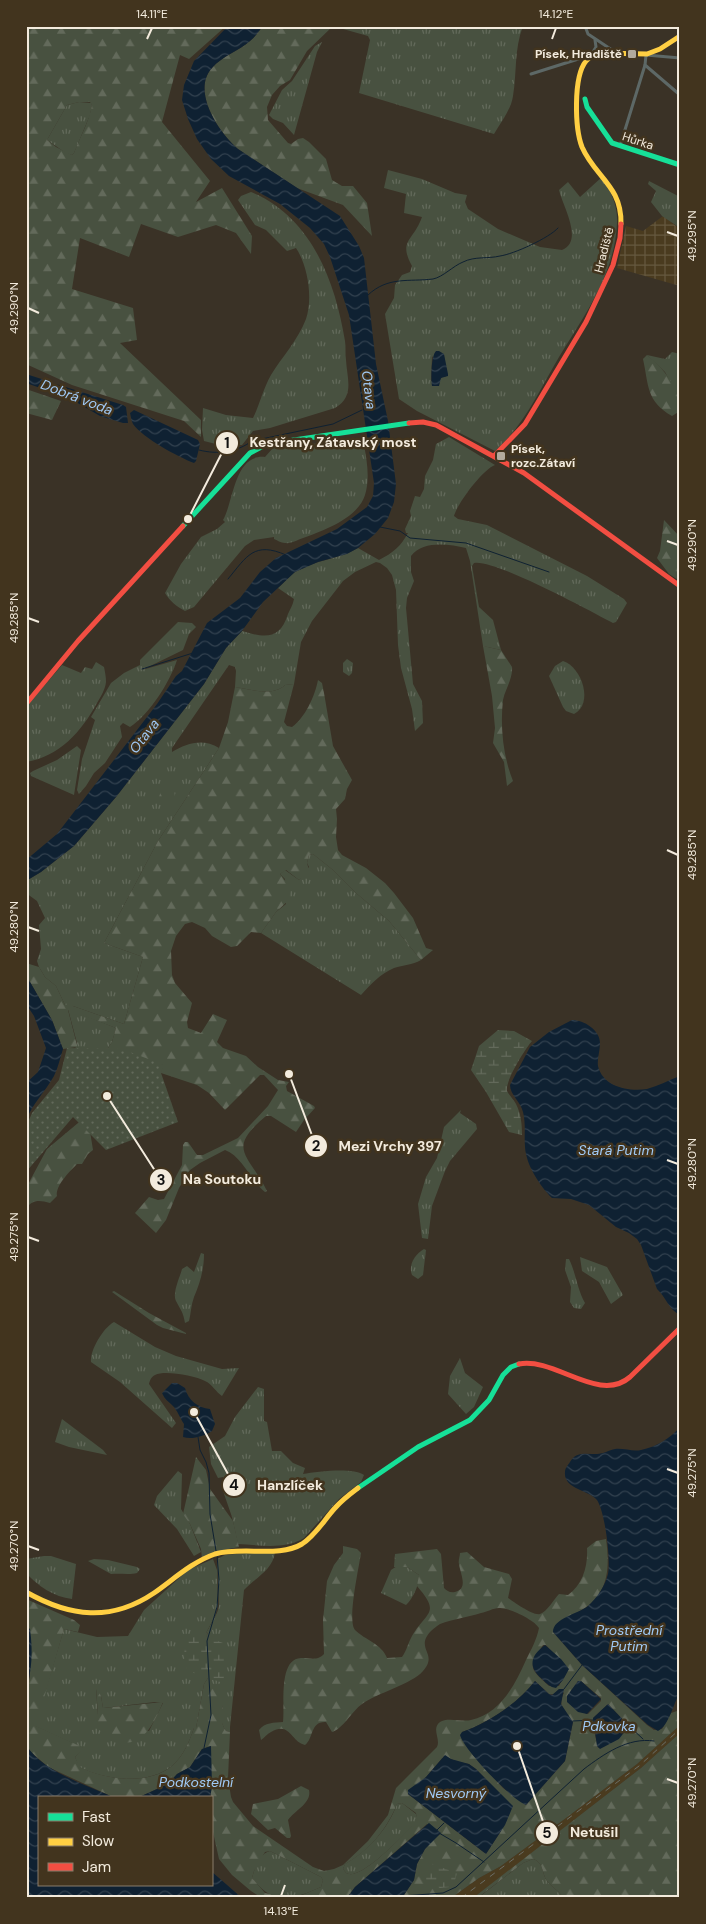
<svg xmlns="http://www.w3.org/2000/svg" width="706" height="1924" viewBox="0 0 706 1924" font-family="'DM Sans',sans-serif">
	<defs>
		<pattern id="industrial-grid" width="8" height="8" patternUnits="userSpaceOnUse" patternTransform="scale(1.25)"><rect width="8" height="8" fill="#4a3b1f"/><path d="M0 4h8M4 0v8" fill="none" stroke="#65583f"/></pattern>
		<pattern id="grass-tufts" width="24" height="20" patternUnits="userSpaceOnUse" patternTransform="scale(1.25)"><rect width="24" height="20" fill="#485140"/><path d="M3 7l-1-3M5 7V3M7 7l1-3M15 17l-1-3M17 17v-4M19 17l1-3" fill="none" stroke="#636a5b"/></pattern>
		<pattern id="forest-firs" width="22" height="20" patternUnits="userSpaceOnUse" patternTransform="scale(1.25)"><rect width="22" height="20" fill="#485140"/><path d="M5 1l3.5 6h-7zM16 11l3.5 6h-7z" fill="#636a5b"/></pattern>
		<pattern id="wetland-marsh" width="20" height="14" patternUnits="userSpaceOnUse" patternTransform="scale(1.25)"><rect width="20" height="14" fill="#485140"/><path d="M1 5h8M5 5V1M11 12h8M15 12V8" fill="none" stroke="#636a5b"/></pattern>
		<pattern id="park-dots" width="8" height="8" patternUnits="userSpaceOnUse" patternTransform="scale(1.25)"><rect width="8" height="8" fill="#485140"/><path d="M2 2h.1M6 6h.1" fill="none" stroke="#636a5b" stroke-width="1.8" stroke-linecap="round"/></pattern>
		<pattern id="water-waves" width="16" height="10" patternUnits="userSpaceOnUse" patternTransform="scale(1.25)"><rect width="16" height="10" fill="#0f2132"/><path d="M0 5q4-4 8 0t8 0" fill="none" stroke="#32414f"/></pattern>
	</defs>
	<rect width="100%" height="100%" fill="#3a3226"/>
	<polygon fill="#4a3b1f" points="680,1725 680,1733 641,1768 492,1884 473,1898 451,1898 479,1878 501,1866 566,1818 637,1764"/>
	<polygon fill="url(#industrial-grid)" points="663,216 680,229 680,286 617,268 626,226 643,231"/>
	<g fill="url(#grass-tufts)" fill-rule="evenodd">
		<path d="M523,26C514,49 517,73 513,96C511,110 501,122 494,134L359,93L370,40L368,36L336,27Z"/>
		<polygon points="322,42 317,52 294,135 283,123 273,119 269,115 282,90 292,81 315,46"/>
		<polygon points="79,102 91,103 92,105 90,115 74,153 72,155 66,153 47,140 67,105"/>
		<path d="M388,170L422,179L455,193L467,195L465,202L468,209L498,229L540,247L562,250C584,241 563,207 559,190L568,182L580,197L602,177C611,192 618,206 617,223C615,274 584,316 559,357C539,391 525,424 495,451L417,411L399,399L385,314L394,298L395,285L402,275L410,272L412,266C398,240 413,242 422,217L404,213L406,194L384,188ZM432,356L446,377L443,376L439,381H431Z"/>
		<polygon points="649,181 680,197 680,228 662,216 651,202 656,191 648,184"/>
		<path d="M251,192C311,217 335,280 345,341C346,347 345,354 346,360C347,379 355,396 335,408L270,428L253,431L242,445H220L204,441L202,430L203,408L226,415L253,418C260,404 263,389 271,375C282,357 298,340 306,319C313,298 308,266 296,248L287,251L266,230L255,225L238,200L241,196Z"/>
		<polygon points="672,352 680,354 680,400 665,372 647,355 665,359"/>
		<path d="M449,437L495,465C483,469 457,504 454,516L458,519L487,525L587,576L624,599L627,603L616,622L613,623C592,612 493,558 474,563L472,566L479,607L493,620L501,650L483,646L470,561L466,548C449,544 423,540 411,556V572L414,581L407,598L406,608L413,684L422,701L423,723L415,731L412,709L401,668L398,645L396,590L392,575L387,568L380,563L376,562L355,572L343,581L312,621L301,642L294,684L285,685C273,697 249,689 235,687L236,671L235,667L229,665L172,748V752C187,743 203,738 219,748L158,841L104,943L143,957L124,1024L73,1006L65,1005L56,986L45,977L39,967L37,961L41,949L39,925L45,918L37,901L26,893V881L41,872L74,846L116,797L204,684L226,648L242,631C265,638 280,640 288,614C290,609 293,605 294,599L278,588C284,583 289,576 295,572C315,560 339,559 358,548L379,560C393,553 401,546 408,533H406L405,529L411,516L410,511L415,496L420,497L424,489L425,476L433,460L436,444Z"/>
		<path d="M349,440H357L364,445C367,461 370,479 365,495C358,518 323,531 303,538C297,540 291,544 285,543C281,543 277,540 274,539V537L254,540L245,546L194,607L185,611C177,607 169,600 165,593L181,564L201,537L217,529L225,522L223,520C234,501 234,454 265,457L273,448Z"/>
		<path d="M178,622L192,623L196,627L189,634L183,650L142,670L177,660C170,682 149,715 130,727L123,723L120,726L122,737L105,763L94,773L86,786L79,794L77,790L82,759L95,720L91,717L111,683L124,673L140,665V660Z"/>
		<polygon points="347,659 353,663 352,673 349,676 343,672 343,663"/>
		<path d="M563,661C582,667 594,704 574,714L566,711L563,707L549,676L555,666Z"/>
		<path d="M96,662L104,667C105,672 106,677 106,682C105,690 101,696 97,703C82,731 59,757 26,762V707L62,665L81,673L85,667L92,669Z"/>
		<polygon points="77,746 81,750 74,795 31,776 30,773 33,771 57,760"/>
		<path d="M313,854L333,870L356,893L389,921L421,960C412,965 403,965 394,968C380,974 371,984 361,995L261,933L276,912L286,904L285,879L280,874L285,870L299,880L309,867L307,863L309,855Z"/>
		<polygon points="68,1009 116,1028 112,1042 106,1051 72,1059 77,1043"/>
		<polygon points="461,1110 460,1113 476,1124 477,1129 450,1161 445,1171 432,1206 428,1239 422,1238 418,1204 426,1177 437,1158 444,1127"/>
		<path d="M424,1249L426,1250L423,1275L418,1279L412,1275C408,1265 415,1254 424,1249Z"/>
		<path d="M201,1253L204,1254C204,1270 200,1283 194,1297C191,1305 191,1313 189,1321L185,1323C183,1311 181,1311 176,1301C172,1293 180,1277 182,1269L187,1266L194,1272Z"/>
		<polygon points="580,1257 607,1267 623,1295 611,1304 599,1282 582,1271"/>
		<path d="M566,1259H569C576,1273 577,1289 585,1303L581,1309L574,1308L570,1302L571,1287L565,1270Z"/>
		<path d="M114,1322L155,1347L176,1356L222,1369L239,1368L222,1396C216,1392 212,1384 205,1381C195,1376 165,1370 155,1375C151,1377 150,1380 149,1384L176,1423L172,1428L120,1382L91,1362C90,1350 103,1328 114,1322Z"/>
		<polygon points="460,1358 465,1373 483,1387 474,1407 466,1414 448,1394 450,1376"/>
		<path d="M258,1387L264,1389V1421L267,1422L272,1451H281L293,1463L305,1468L303,1474C318,1472 351,1467 364,1475L361,1482L339,1499L304,1538C285,1550 259,1545 238,1544L232,1517L222,1488L226,1485L223,1477L218,1478L211,1464L209,1447L225,1436L235,1417Z"/>
		<polygon points="62,1419 103,1450 107,1455 69,1447 55,1442"/>
		<polygon points="178,1471 182,1474 181,1509 190,1524 201,1552 194,1556 177,1529 154,1505 157,1496"/>
		<path d="M256,1552H275C273,1570 255,1578 244,1590L230,1727V1732L226,1731C221,1724 219,1715 223,1707C220,1698 215,1691 211,1682C207,1674 205,1644 207,1635C209,1625 217,1617 219,1606L217,1559L225,1555Z"/>
		<path d="M44,1556H51L76,1564L72,1599C54,1597 38,1586 26,1573V1559Z"/>
		<path d="M94,1559L108,1560L137,1567L140,1569L137,1573C129,1575 120,1573 111,1574L88,1561Z"/>
		<path d="M213,1559L217,1570L218,1605L215,1616L206,1633L208,1678L204,1684L196,1728H194C189,1742 184,1755 173,1765C149,1786 105,1780 79,1767L75,1757L83,1748L35,1726L64,1629L97,1637L128,1636L144,1610L188,1570ZM96,1689L101,1696L103,1708L155,1702L163,1703L149,1731L98,1715Z"/>
		<path d="M397,1566L407,1567L419,1575C419,1586 413,1598 406,1605L381,1593L391,1570Z"/>
		<path d="M402,1803L416,1814L418,1821C406,1832 365,1877 349,1874C346,1874 345,1871 343,1869L345,1864C368,1851 388,1829 397,1804Z"/>
		<path d="M270,1851L321,1877L323,1880L321,1887C292,1900 273,1906 252,1878C254,1869 260,1853 270,1851Z"/>
		<path d="M533,1859C545,1863 541,1874 548,1882C553,1889 560,1890 562,1898H478L523,1863Z"/>
	</g>
	<g fill="url(#forest-firs)" fill-rule="evenodd">
		<path d="M26,26H226L189,59L180,55L162,122L210,181L196,202L222,188L252,236L251,254L236,233L216,225L178,237L141,224L129,257L80,238L72,289L133,308L137,340L120,343L201,420V437L184,421L72,385L26,364ZM79,102H90L92,105C89,122 80,137 74,153L72,155L56,147L47,140L67,105Z"/>
		<path d="M263,26H333L307,51L290,80L280,86L272,95L267,107L268,120L288,143L291,144L298,139L303,138L309,142L326,159L332,180L342,186H353L367,203L372,236L343,205L297,188L238,149C219,133 191,91 212,68C222,56 239,51 250,41C255,37 259,31 263,26Z"/>
		<path d="M647,355C664,369 680,388 680,411L672,416C646,401 649,386 643,359Z"/>
		<polygon points="26,389 61,401 52,420 26,413"/>
		<polygon points="664,520 680,537 680,581 669,574 657,558 660,551"/>
		<path d="M483,646L501,650L512,667C513,679 505,689 503,700C500,727 503,756 513,781L507,786L504,762L493,743L495,728L492,696Z"/>
		<path d="M318,680L322,683L324,693L333,746L352,780L347,789L345,799L336,809L337,819L336,837L338,850L342,855L366,868L385,883L394,893L413,918L426,948L433,950L421,960L389,921L356,893L333,870L313,854L309,855L307,863L309,870L299,880L286,870L280,874L291,888L289,900L276,912L261,933L251,932L237,946L231,947L212,936L205,928L192,922L185,924L176,936L171,951L172,975L175,983L192,1003L187,1022L188,1028L201,1033L213,1014L227,1020L217,1042L223,1048L246,1056L258,1067L278,1080L289,1082L286,1086L287,1091L314,1106L315,1108L304,1120L296,1132L271,1116H266C225,1150 249,1154 267,1191L265,1192C251,1181 242,1156 225,1150L200,1163L190,1170L179,1188L166,1220L156,1233L135,1213L149,1197L158,1200L164,1199L182,1165L183,1145L185,1142H188L197,1155H203L238,1138L268,1106L278,1090L264,1075H260L225,1110L209,1093L197,1085L161,1073L163,1065L106,1051L112,1042L116,1028L68,1010L77,1045V1047L63,1049L52,1020L26,975V963L39,967L45,977L56,986L65,1005L71,1003L73,1006L124,1024L143,957L104,943L158,841L219,748L228,722L235,687C249,689 273,697 285,685L294,684L284,722L287,726L292,727C305,718 315,696 318,680Z"/>
		<polygon points="169,784 173,784 175,797 162,801 159,797 161,791"/>
		<path d="M84,1118L88,1119L93,1150L88,1154L82,1164H77C70,1171 55,1186 57,1196L50,1203C40,1200 32,1199 26,1209V1188L47,1149Z"/>
		<polygon points="114,1291 149,1313 186,1333 186,1334 163,1328 157,1325 112,1292"/>
		<polygon points="196,1457 206,1470 210,1489 233,1521 239,1547 218,1551 202,1558 201,1549 190,1524 183,1514"/>
		<path d="M606,1539C610,1568 609,1595 580,1611C569,1618 558,1619 553,1632L582,1665L647,1725L654,1730L662,1729L671,1713L680,1710V1725L637,1764L566,1818L501,1866L479,1878L451,1898H402L414,1880L417,1864L425,1849L433,1839L440,1834L427,1824L355,1887L349,1895V1898H295L321,1887L323,1880L321,1877L270,1851L265,1852L254,1871L252,1878L265,1893L288,1898H262L251,1891L232,1875L219,1859L211,1823V1746L202,1749L190,1767L177,1774L168,1784L137,1798H115L48,1767L31,1752L26,1745V1691L30,1677V1629L26,1627V1599L74,1620L80,1625L78,1632L64,1629L36,1726L84,1748L75,1757L80,1767C105,1780 150,1786 173,1765C184,1755 189,1742 194,1728H196L204,1684L208,1678L206,1633L218,1612L207,1634V1650L211,1681L223,1703C223,1714 219,1721 226,1731L230,1732L228,1778L231,1797L233,1802L253,1826L313,1867L324,1871L334,1869L343,1865L368,1841L388,1815L396,1788L437,1747C441,1739 431,1729 440,1722C447,1717 462,1722 471,1720C500,1714 515,1685 526,1660C531,1650 537,1639 539,1628C535,1620 508,1607 499,1608C493,1608 487,1612 481,1613C468,1617 453,1619 440,1624C437,1626 434,1628 431,1631C414,1649 439,1653 423,1671C412,1684 377,1693 362,1704C352,1711 343,1729 332,1732L326,1722C310,1721 314,1738 305,1745C291,1742 290,1721 271,1732C267,1734 264,1738 261,1740L259,1730C265,1722 274,1723 283,1722C285,1704 278,1659 301,1658C310,1658 318,1661 324,1654L323,1620L327,1581L334,1565L343,1553V1546L357,1549L361,1553C359,1567 347,1621 355,1630C365,1640 382,1644 387,1658L402,1657C407,1650 408,1643 412,1636C427,1611 441,1614 417,1586L419,1575L407,1567H394L395,1554L437,1549L441,1554L444,1588C447,1591 450,1593 455,1592C469,1589 460,1573 459,1564C458,1561 460,1556 460,1553L467,1552L484,1567L509,1574L512,1579L508,1598C514,1602 533,1616 540,1614C547,1612 554,1599 559,1594L568,1595C583,1584 588,1566 587,1548L596,1541ZM543,1645H546L568,1669L559,1686H549C529,1668 528,1668 543,1645ZM535,1681L549,1694H555L559,1689L564,1693C557,1705 565,1712 573,1722L565,1761L526,1805L503,1788L473,1755L462,1732C488,1723 518,1703 535,1681ZM578,1681H581L601,1698V1701L588,1714C576,1711 571,1708 567,1697ZM608,1704L629,1726L598,1748L593,1726V1718ZM444,1756L458,1762L469,1764L476,1769L510,1804L501,1831L486,1854L408,1794L426,1777ZM402,1803L416,1813L417,1821C406,1832 365,1877 349,1874C346,1874 345,1871 343,1869L345,1864C369,1851 387,1829 397,1804Z"/>
		<path d="M96,1687L101,1696L103,1708L163,1702C154,1724 140,1754 112,1738C106,1735 101,1731 95,1727L98,1715Z"/>
		<path d="M680,1733V1898H562C560,1890 553,1889 548,1882C541,1874 545,1863 533,1859L523,1863L480,1896L473,1898L641,1768Z"/>
		<path d="M301,1786L309,1790C312,1803 295,1810 288,1820L291,1836L290,1838H287L275,1828L268,1830L251,1814L253,1804L278,1799Z"/>
	</g>
	<g fill="url(#wetland-marsh)">
		<path d="M498,1030L514,1031L532,1041C525,1049 505,1081 507,1091C509,1095 514,1100 516,1104C521,1114 522,1124 522,1135L509,1132L486,1092L471,1070L479,1046Z"/>
		<polygon points="192,1632 223,1643 226,1684 188,1671 185,1665 184,1641"/>
		<polygon points="429,1863 457,1873 455,1880 450,1887 440,1888 424,1882"/>
	</g>
	<polygon fill="url(#park-dots)" points="67,1048 122,1049 164,1065 161,1073 178,1122 106,1150 73,1117 26,1172 26,1127 32,1113 59,1080"/>
	<g fill="url(#water-waves)">
		<path d="M228,26H263C259,31 255,37 250,41C239,51 222,56 212,68C191,91 219,133 238,149L340,216L359,246L364,258L376,364L388,421L396,484L394,502L388,518L375,534L358,548L347,554L318,562L295,572L263,602L242,631L226,648L204,684L116,797L74,846L41,872L26,881V860L57,834L157,704L176,676L182,671L207,623L240,598L260,572L276,558L337,529L367,507L373,496L374,483L349,315L330,257L324,244L310,228L280,204L229,176L211,159L197,139L188,119L182,100L184,85L194,61Z"/>
		<path d="M436,351H439L444,354L448,374V376L441,378L439,386H432C431,378 431,356 436,351Z"/>
		<polygon points="26,374 51,382 50,388 46,390 26,383"/>
		<polygon points="56,384 123,405 126,407 128,423 123,423 100,416 57,391 55,388"/>
		<path d="M134,410L198,440L200,444L196,461L194,463C178,457 143,438 133,424C131,420 131,417 130,413Z"/>
		<path d="M26,975L52,1020L63,1049C60,1058 58,1068 54,1076C45,1092 32,1104 26,1121V1083L38,1072L46,1048L34,1016L26,1004Z"/>
		<path d="M572,1020C584,1020 600,1030 600,1043C600,1051 597,1059 598,1066C603,1087 629,1092 647,1089C658,1086 669,1080 680,1076V1315C669,1310 666,1297 657,1289L641,1245L637,1239L629,1233L616,1227L589,1205L571,1199L552,1198C540,1186 526,1165 525,1147C524,1136 526,1124 523,1112C521,1102 510,1095 510,1085L530,1047L549,1032Z"/>
		<path d="M172,1383H177L185,1388C188,1400 198,1408 210,1409L215,1424L212,1431C204,1436 192,1440 183,1437L184,1424C180,1418 177,1410 173,1406C168,1401 165,1400 162,1393Z"/>
		<path d="M680,1427V1692C674,1702 669,1726 658,1731L648,1725L582,1665L553,1632C553,1618 578,1614 588,1606C597,1598 605,1586 608,1574C611,1560 605,1512 597,1500C589,1490 563,1489 565,1472C565,1468 568,1465 570,1462C576,1451 586,1454 597,1454C603,1454 609,1450 615,1449C624,1448 633,1452 641,1450C656,1447 671,1438 680,1427Z"/>
		<path d="M26,1627L30,1629C33,1651 32,1670 26,1691Z"/>
		<path d="M545,1645L561,1659L569,1669L563,1680L556,1688C550,1687 547,1684 542,1679C528,1667 530,1656 545,1645Z"/>
		<path d="M535,1681L549,1694L552,1695L559,1689H564L561,1704L573,1722L565,1761L526,1805C512,1800 464,1750 460,1735L462,1732C488,1723 518,1703 535,1681Z"/>
		<polygon points="578,1681 581,1681 601,1699 587,1714 578,1712 567,1702 567,1696"/>
		<polygon points="608,1704 629,1726 619,1739 600,1749 597,1746 593,1718"/>
		<path d="M26,1745C43,1772 87,1785 115,1798H39V1885H211V1871L242,1898H26Z"/>
		<polygon points="211,1746 212,1786 210,1798 137,1798 168,1784 177,1774 190,1767 202,1749"/>
		<polygon points="445,1755 451,1759 469,1764 476,1769 513,1806 505,1825 486,1854 408,1794 408,1790 426,1777"/>
		<polygon points="429,1823 441,1833 425,1849 417,1864 414,1880 402,1898 349,1898 349,1895 355,1887"/>
	</g>
	<g fill="none" stroke-linecap="round" stroke-linejoin="round">
		<g stroke="#0f2132" stroke-width="1">
			<path d="M368,295C388,276 409,282 433,279C443,277 453,266 463,262C475,256 488,259 500,256C514,254 549,238 558,228"/>
			<path d="M199,450C218,455 237,452 252,441L333,424L362,410"/>
			<polyline points="380,527 400,531 410,538 466,543 549,572"/>
			<path d="M228,579C247,556 254,541 286,555"/>
			<polyline points="142,669 193,653"/>
			<polyline points="198,1437 200,1450 206,1462 209,1473 210,1514 216,1551"/>
			<polyline points="564,1689 582,1665"/>
			<polyline points="573,1721 594,1720"/>
			<polyline points="629,1726 643,1739"/>
			<polyline points="204,1748 211,1715 207,1641 217,1607 219,1580 217,1555"/>
			<polyline points="436,1831 444,1823"/>
			<polyline points="439,1833 456,1843 484,1862"/>
			<path d="M403,1896L443,1893L456,1887L584,1769C604,1754 628,1737 654,1741"/>
		</g>
		<g stroke="#5d6866" stroke-width="3">
			<polyline points="585,26 588,34 615,52"/>
			<polyline points="680,58 646,55 645,65 680,95"/>
			<polyline points="531,74 591,55 596,47 595,40"/>
			<polyline points="620,146 645,65"/>
		</g>
		<g stroke="#16e098" stroke-width="5">
			<polyline points="585,99 587,107 612,143 680,165"/>
			<polyline points="183,526 250,453 267,444 409,423"/>
			<polyline points="358,1488 418,1447 470,1420 489,1400 503,1375 511,1367 519,1364"/>
		</g>
		<g stroke="#ffcf43" stroke-width="5">
			<path d="M621,224C622,186 595,177 582,147C575,129 573,77 586,61C590,57 594,55 599,53L647,54L660,49L680,36"/>
			<path d="M26,1592C70,1617 111,1622 154,1593C174,1579 192,1562 215,1554C242,1546 279,1558 302,1544C316,1535 324,1520 335,1508C342,1500 350,1494 358,1488"/>
		</g>
		<g stroke="#f24e42" stroke-width="5">
			<polyline points="409,423 423,422 436,425 524,473 680,586"/>
			<polyline points="494,456 525,424 586,322 613,265 620,238 621,224"/>
			<polyline points="26,704 78,641 183,526"/>
			<path d="M519,1364C555,1357 599,1404 630,1377L680,1328"/>
		</g>
		<polyline stroke="#6b6e67" stroke-width="1" stroke-dasharray="6 6" stroke-linecap="butt" points="461,1898 639,1766 680,1729"/>
	</g>
	<path fill="none" stroke="#f3ebdd" stroke-width="2" d="M147,39L152,28M552,39L556,28M667,232L678,236M28,308L39,313M667,541L678,545M28,618L39,622M667,850L678,855M28,927L39,931M667,1160L678,1164M28,1237L39,1241M667,1469L678,1473M28,1546L39,1550M667,1779L678,1783M281,1896L285,1885"/>
	<g fill="#b2aa9d" stroke="#42341e" stroke-width="2">
		<rect x="627" y="49" width="10" height="10" rx="2.5"/>
		<rect x="496" y="451" width="10" height="10" rx="2.5"/>
	</g>
	<g text-anchor="middle" dominant-baseline="central" stroke-width="5" stroke-linejoin="round" paint-order="stroke">
		<g font-size="12" font-weight="bold" fill="#f3ebdd" stroke="#42341e" text-anchor="end">
			<text x="622" y="54">Písek, Hradiště</text>
			<text x="511" y="449" text-anchor="start">Písek,<tspan x="511" dy="14">rozc.Zátaví</tspan></text>
		</g>
		<g font-size="12" fill="#f3ebdd" stroke="#42341e">
			<text transform="translate(638 141) rotate(18)">Hůrka</text>
			<text transform="translate(604 250) rotate(-76)">Hradiště</text>
		</g>
		<g font-size="14" font-style="italic" fill="#a0caf6" stroke="#42341e">
			<text transform="translate(369 390) rotate(83)">Otava</text>
			<text transform="translate(77 397) rotate(21)">Dobrá voda</text>
			<text transform="translate(144 736) rotate(-52)">Otava</text>
			<text x="616" y="1150">Stará Putim</text>
			<text x="629" y="1630">Prostřední<tspan x="629" dy="16">Putim</tspan></text>
			<text x="609" y="1726">Pdkovka</text>
			<text x="196" y="1782">Podkostelní</text>
			<text x="456" y="1793">Nesvorný</text>
		</g>
	</g>
	<path fill="none" stroke="#f3ebdd" stroke-width="2" d="M188 519L227 443M289 1074L316 1146M107 1096L161 1180M194 1412L234 1485M517 1746L547 1833"/>
	<g fill="#f3ebdd" stroke="#42341e" stroke-width="2">
		<circle cx="188" cy="519" r="5"/>
		<circle cx="289" cy="1074" r="5"/>
		<circle cx="107" cy="1096" r="5"/>
		<circle cx="194" cy="1412" r="5"/>
		<circle cx="517" cy="1746" r="5"/>
		<circle cx="227" cy="443" r="12"/>
		<circle cx="316" cy="1146" r="12"/>
		<circle cx="161" cy="1180" r="12"/>
		<circle cx="234" cy="1485" r="12"/>
		<circle cx="547" cy="1833" r="12"/>
	</g>
	<g font-size="15" text-anchor="middle" font-weight="bold" fill="#111">
		<text x="227" y="448">1</text>
		<text x="316" y="1151">2</text>
		<text x="161" y="1185">3</text>
		<text x="234" y="1490">4</text>
		<text x="547" y="1838">5</text>
	</g>
	<g font-size="14" text-anchor="middle" font-weight="bold" fill="#f3ebdd" stroke="#42341e" stroke-width="5" stroke-linejoin="round" paint-order="stroke">
		<text x="333" y="447">Kestřany, Zátavský most</text>
		<text x="390" y="1151">Mezi Vrchy 397</text>
		<text x="222" y="1184">Na Soutoku</text>
		<text x="290" y="1490">Hanzlíček</text>
		<text x="594" y="1837">Netušil</text>
	</g>
	<rect width="706" height="1924" fill="none" stroke="#42341e" stroke-width="55"/>
	<rect x="38" y="1796" width="175" height="90" fill="#42341e" stroke="#897d6a"/>
	<rect x="48" y="1813" width="25" height="8" fill="#16e098" stroke="#897d6a"/>
	<text x="82" y="1822" font-size="15" fill="#f3ebdd">Fast</text>
	<rect x="48" y="1838" width="25" height="8" fill="#ffcf43" stroke="#897d6a"/>
	<text x="82" y="1846" font-size="15" fill="#f3ebdd">Slow</text>
	<rect x="48" y="1863" width="25" height="8" fill="#f24e42" stroke="#897d6a"/>
	<text x="82" y="1872" font-size="15" fill="#f3ebdd">Jam</text>
	<rect x="28" y="28" width="650" height="1868" fill="none" stroke="#f3ebdd" stroke-width="2"/>
	<g font-size="12" text-anchor="middle" fill="#f3ebdd">
		<text x="152" y="18">14.11°E</text>
		<text x="556" y="18">14.12°E</text>
		<text transform="translate(692 236) rotate(-90)" y="4">49.295°N</text>
		<text transform="translate(14 308) rotate(-90)" y="4">49.290°N</text>
		<text transform="translate(692 545) rotate(-90)" y="4">49.290°N</text>
		<text transform="translate(14 618) rotate(-90)" y="4">49.285°N</text>
		<text transform="translate(692 855) rotate(-90)" y="4">49.285°N</text>
		<text transform="translate(14 927) rotate(-90)" y="4">49.280°N</text>
		<text transform="translate(692 1164) rotate(-90)" y="4">49.280°N</text>
		<text transform="translate(14 1237) rotate(-90)" y="4">49.275°N</text>
		<text transform="translate(692 1473) rotate(-90)" y="4">49.275°N</text>
		<text transform="translate(14 1546) rotate(-90)" y="4">49.270°N</text>
		<text transform="translate(692 1783) rotate(-90)" y="4">49.270°N</text>
		<text x="281" y="1915">14.13°E</text>
	</g>
</svg>
